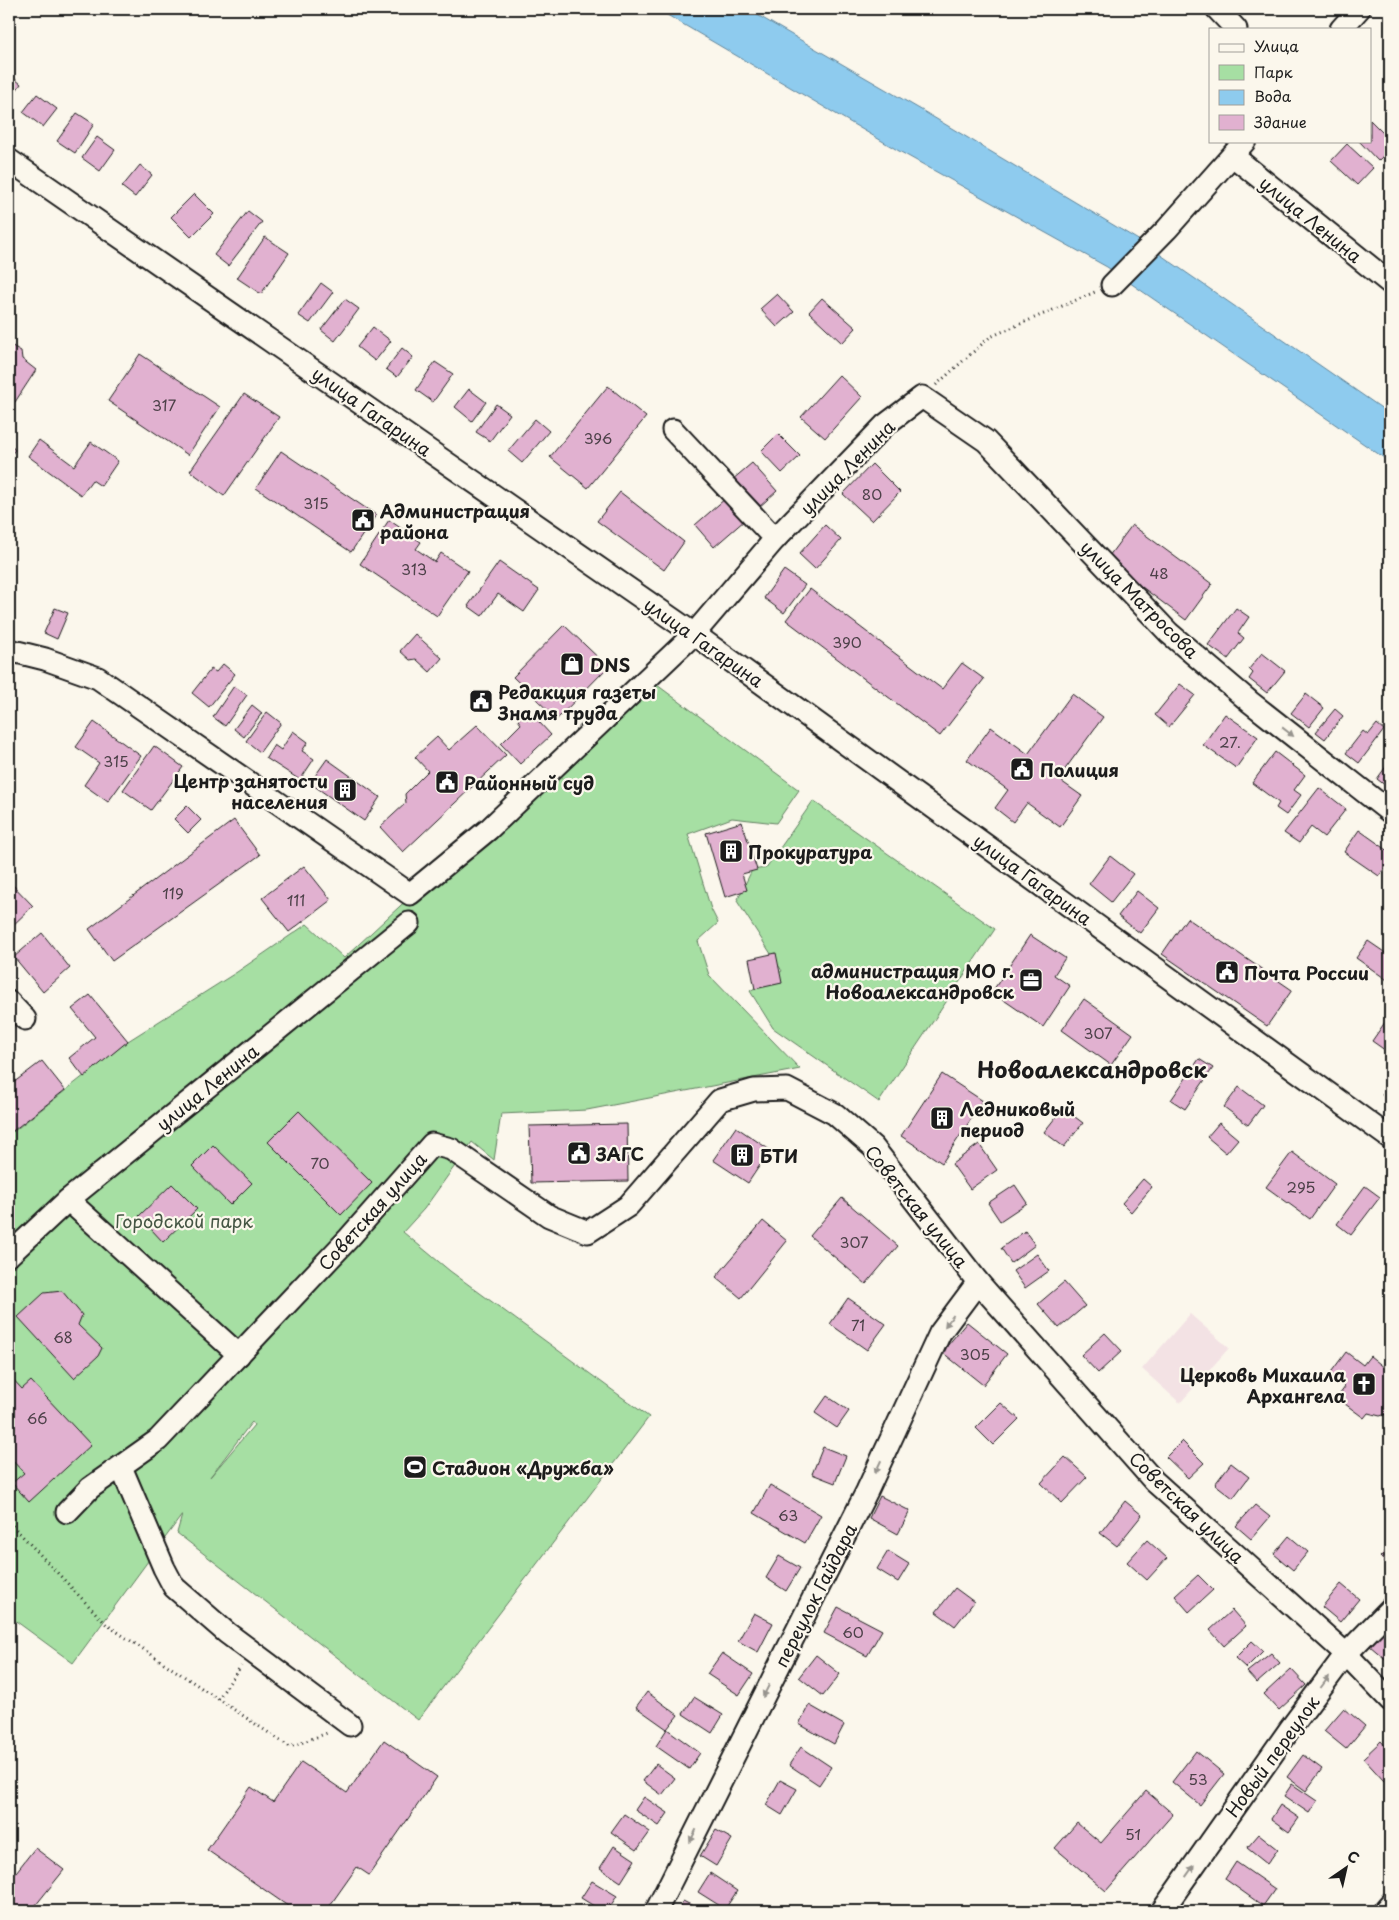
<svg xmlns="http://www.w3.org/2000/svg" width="1399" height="1920" viewBox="0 0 1399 1920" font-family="'Playpen Sans',sans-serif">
	<rect width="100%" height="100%" fill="#fbf7ec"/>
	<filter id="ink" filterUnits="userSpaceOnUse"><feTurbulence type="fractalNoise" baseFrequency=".02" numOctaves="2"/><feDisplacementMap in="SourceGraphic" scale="10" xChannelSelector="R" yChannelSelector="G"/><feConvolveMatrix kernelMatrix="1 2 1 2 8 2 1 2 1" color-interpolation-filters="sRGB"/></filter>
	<g filter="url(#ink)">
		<polygon fill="#f3e2e4" points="1190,1314 1229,1348 1180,1403 1142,1369"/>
		<g fill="#a6dfa3" stroke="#617e60" fill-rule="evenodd">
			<path d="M653,682L799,790L776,823L732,818L688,834L711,909L718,923L698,941L709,975L800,1069L587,1110L501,1114L494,1160L472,1142L424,1209L403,1232L450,1271L649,1417L418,1720L177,1533L182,1515L73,1663L9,1616V1135L128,1041L237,972L307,924L344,958L413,894ZM252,1422L254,1425L210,1477L251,1423Z"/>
			<polygon points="813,801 995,929 879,1102 773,1028 750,991 782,971 737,901 752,870 766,868"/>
		</g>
		<polygon fill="#8ecbee" stroke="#60859a" points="657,9 747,9 923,111 1145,244 1390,414 1390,462 1107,267 899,151"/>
		<g fill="#e1b1d0" stroke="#1c1c1c">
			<polygon points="9,74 21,84 9,100"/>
			<polygon points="37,94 57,109 43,127 23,112"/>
			<polygon points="77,113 94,124 75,153 57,141"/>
			<polygon points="1370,120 1390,140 1390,149 1378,161 1359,141 1370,141"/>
			<polygon points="97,137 115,150 100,171 82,158"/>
			<polygon points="1347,144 1373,168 1357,185 1331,161"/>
			<polygon points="140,165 152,175 135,197 122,187"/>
			<polygon points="194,194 214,214 191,237 171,217"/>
			<polygon points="248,211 262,222 228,266 214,255"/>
			<polygon points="265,237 289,253 261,294 237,278"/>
			<polygon points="321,283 333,292 310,323 298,315"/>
			<polygon points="777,294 794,312 777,327 760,309"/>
			<polygon points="822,298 856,328 842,343 809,312"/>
			<polygon points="345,299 359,309 335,341 321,330"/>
			<polygon points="373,327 391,341 375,361 357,347"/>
			<polygon points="9,344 21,351 22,359 36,370 15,402 9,405"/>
			<polygon points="402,348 413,357 397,377 386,369"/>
			<polygon points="140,354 220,407 188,455 108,401"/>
			<polygon points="435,362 453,374 433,402 416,390"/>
			<polygon points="839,375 862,397 825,438 801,417"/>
			<polygon points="608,386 646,417 588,488 550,457"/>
			<polygon points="469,389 486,402 472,421 455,407"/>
			<polygon points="244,394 279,417 224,496 190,471"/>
			<polygon points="496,404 510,414 490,441 476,432"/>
			<polygon points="535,419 549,431 522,463 508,451"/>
			<polygon points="778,434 800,456 782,473 761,451"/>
			<polygon points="39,440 74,466 91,442 118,461 101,486 92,480 81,495 28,456"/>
			<polygon points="9,443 15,450 9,457"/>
			<polygon points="281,451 376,515 351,552 256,488"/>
			<polygon points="752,463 777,491 758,508 732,480"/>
			<polygon points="872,464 900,492 872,521 843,494"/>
			<polygon points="620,492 684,542 664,570 597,521"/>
			<polygon points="726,498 745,520 714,547 695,525"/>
			<polygon points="389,520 421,542 416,549 435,562 441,553 468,571 437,616 360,564"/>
			<polygon points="825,525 841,540 815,569 799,554"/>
			<polygon points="1132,525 1212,584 1186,620 1106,560"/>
			<polygon points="499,562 539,590 524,612 498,594 482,616 468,606"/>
			<polygon points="784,570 805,585 784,613 764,598"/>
			<polygon points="810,589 942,689 962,663 984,679 940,736 786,620"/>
			<polygon points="55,608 68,613 57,639 44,633"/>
			<polygon points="1236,608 1249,617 1238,633 1244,638 1228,659 1208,645"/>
			<polygon points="564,625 608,667 557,719 513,677"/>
			<polygon points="415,634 442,658 430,672 416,659 410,660 400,651"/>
			<polygon points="1262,653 1285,671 1267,693 1249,679 1253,673 1249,669"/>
			<polygon points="223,664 235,674 209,707 192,693 211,669 216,672"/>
			<polygon points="1180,684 1195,695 1169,727 1155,715"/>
			<polygon points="234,686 247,695 225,726 213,717"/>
			<polygon points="1072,694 1103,717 1058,779 1082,796 1060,827 1027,803 1013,822 995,808 1008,790 967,760 991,727 1028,754"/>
			<polygon points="1306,694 1324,708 1309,727 1291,713"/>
			<polygon points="252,705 262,713 244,737 234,729"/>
			<polygon points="1335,709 1343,716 1325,739 1316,732"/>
			<polygon points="528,710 551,735 520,764 501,744 521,724 518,720"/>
			<polygon points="267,712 281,723 260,752 246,741"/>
			<polygon points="1225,714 1258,737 1236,768 1203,745"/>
			<polygon points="94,722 141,756 108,802 84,785 99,763 76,747"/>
			<polygon points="1377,724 1384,730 1359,763 1346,753 1363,731 1368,735"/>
			<polygon points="477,725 506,755 403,852 380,827 406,803 405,794 428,771 415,757 437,737 449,750"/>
			<polygon points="293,731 308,742 302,751 314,759 300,780 266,758 274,745 281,750"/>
			<polygon points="154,746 183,767 151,810 123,790"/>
			<polygon points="1275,752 1305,775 1294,790 1301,795 1286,815 1276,808 1279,803 1252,783"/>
			<polygon points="327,759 380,797 364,821 310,783"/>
			<polygon points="1390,761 1390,789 1377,779"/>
			<polygon points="1319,788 1346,809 1324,837 1311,827 1299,843 1284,833"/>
			<polygon points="187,806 201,820 188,833 174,819"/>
			<polygon points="234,820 260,855 112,961 89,929"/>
			<polygon points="742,822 757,870 742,874 747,890 725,897 706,833"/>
			<polygon points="1359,830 1390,852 1390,860 1379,876 1344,852"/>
			<polygon points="1110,856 1133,874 1111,902 1089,884"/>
			<polygon points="304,866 331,900 289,932 262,898"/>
			<polygon points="9,881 33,906 9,929"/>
			<polygon points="1137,891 1159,908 1140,933 1118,916"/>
			<polygon points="1187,918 1292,990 1267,1026 1162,954"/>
			<polygon points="42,933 70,968 43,992 14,957"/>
			<polygon points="1030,935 1065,958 1054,975 1070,986 1043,1027 992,992"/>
			<polygon points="1368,941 1390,956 1390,982 1356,958"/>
			<polygon points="776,953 782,983 755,989 749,959"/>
			<polygon points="90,995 128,1041 84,1077 69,1058 95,1037 72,1009"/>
			<polygon points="1084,999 1133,1034 1111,1065 1062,1030"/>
			<polygon points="1390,1015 1390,1051 1389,1053 1372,1041"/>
			<polygon points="1199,1059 1213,1068 1185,1109 1171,1100"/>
			<polygon points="42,1061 65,1090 9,1134 9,1086"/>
			<polygon points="942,1074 983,1101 942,1163 901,1136"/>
			<polygon points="1390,1085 1390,1101 1382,1095"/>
			<polygon points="1239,1087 1263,1105 1248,1125 1224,1107"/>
			<polygon points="1063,1108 1083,1123 1064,1147 1044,1132"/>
			<polygon points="299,1111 372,1183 341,1215 268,1142"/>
			<polygon points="1219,1123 1238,1139 1226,1153 1207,1137"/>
			<polygon points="627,1124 628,1181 531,1183 529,1126"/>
			<polygon points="736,1127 770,1150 748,1183 713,1160"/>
			<polygon points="979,1144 997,1170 970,1189 952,1164"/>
			<polygon points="213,1145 252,1183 230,1205 192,1166"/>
			<polygon points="1292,1152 1335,1184 1310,1219 1266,1187"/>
			<polygon points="1143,1179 1152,1187 1131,1212 1122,1203"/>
			<polygon points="172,1184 197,1209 163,1242 139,1216"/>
			<polygon points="1015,1185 1027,1203 1000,1221 988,1203"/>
			<polygon points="1365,1186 1380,1197 1351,1235 1337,1224"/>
			<polygon points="842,1198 898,1246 866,1284 810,1236"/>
			<polygon points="763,1221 787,1241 741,1298 716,1277"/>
			<polygon points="1025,1231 1035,1245 1011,1263 1001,1248"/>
			<polygon points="1037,1254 1049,1271 1025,1288 1013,1271"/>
			<polygon points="1064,1282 1085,1306 1059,1328 1038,1304"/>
			<polygon points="62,1291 82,1315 78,1325 102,1348 98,1356 74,1378 18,1317 44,1293"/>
			<polygon points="848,1298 886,1324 867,1350 830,1324"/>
			<polygon points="967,1322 1007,1354 983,1385 942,1352"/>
			<polygon points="1105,1333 1122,1351 1098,1373 1081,1355"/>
			<polygon points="1346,1352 1363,1365 1370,1356 1390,1372 1390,1378 1387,1383 1390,1386 1390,1413 1380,1416 1368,1413 1364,1418 1337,1398 1345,1387 1329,1375"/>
			<polygon points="9,1375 22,1389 31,1381 91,1445 29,1502 12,1483 24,1473 9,1457"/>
			<polygon points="827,1396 849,1411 837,1428 815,1413"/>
			<polygon points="1001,1403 1019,1419 993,1445 976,1428"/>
			<polygon points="1182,1441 1204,1463 1188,1478 1166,1457"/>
			<polygon points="823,1447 846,1456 835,1483 812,1474"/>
			<polygon points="1065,1457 1087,1477 1062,1503 1041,1483"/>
			<polygon points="1231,1463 1249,1477 1233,1498 1215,1484"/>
			<polygon points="770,1485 821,1515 805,1543 754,1513"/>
			<polygon points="880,1496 910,1511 898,1534 869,1518"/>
			<polygon points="1125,1501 1142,1515 1117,1546 1100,1533"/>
			<polygon points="1255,1505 1270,1517 1251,1539 1236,1526"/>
			<polygon points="1289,1536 1308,1552 1293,1570 1274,1554"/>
			<polygon points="1147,1540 1167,1558 1147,1580 1127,1562"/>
			<polygon points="1390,1547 1390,1567 1380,1557"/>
			<polygon points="888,1551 909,1564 898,1582 877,1569"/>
			<polygon points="779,1556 800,1568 786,1591 766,1578"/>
			<polygon points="1198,1575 1213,1590 1189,1612 1175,1596"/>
			<polygon points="1341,1584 1359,1599 1340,1622 1322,1607"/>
			<polygon points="955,1588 974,1602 955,1626 936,1612"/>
			<polygon points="838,1607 882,1630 867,1656 824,1633"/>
			<polygon points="1232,1610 1246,1626 1224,1646 1210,1630"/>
			<polygon points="754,1613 773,1623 758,1652 738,1641"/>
			<polygon points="1388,1626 1390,1628 1390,1663 1370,1646"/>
			<polygon points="1252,1641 1263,1651 1246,1668 1235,1658"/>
			<polygon points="722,1653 753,1674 739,1695 707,1674"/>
			<polygon points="1271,1653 1280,1663 1257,1683 1247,1672"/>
			<polygon points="816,1655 840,1674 823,1696 799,1677"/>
			<polygon points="1291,1669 1306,1685 1279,1710 1264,1694"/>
			<polygon points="647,1692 678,1715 667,1729 636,1707"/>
			<polygon points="694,1697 723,1715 712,1733 683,1714"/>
			<polygon points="809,1705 844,1725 834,1744 799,1724"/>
			<polygon points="1344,1708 1365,1726 1346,1749 1324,1731"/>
			<polygon points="667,1729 700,1753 689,1769 656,1746"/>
			<polygon points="384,1740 437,1777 369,1875 357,1867 326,1911 295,1911 207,1850 251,1787 273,1802 301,1762 347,1793"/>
			<polygon points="1381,1741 1390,1751 1390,1775 1384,1781 1363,1758"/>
			<polygon points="801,1747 831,1767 819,1785 789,1765"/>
			<polygon points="1196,1751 1224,1774 1200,1805 1172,1782"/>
			<polygon points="1303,1755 1322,1769 1306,1791 1287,1777"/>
			<polygon points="656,1764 675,1778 662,1795 643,1781"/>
			<polygon points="780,1780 797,1789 782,1815 766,1805"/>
			<polygon points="1292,1784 1317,1801 1309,1813 1284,1796"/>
			<polygon points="1146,1791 1173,1814 1106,1891 1055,1848 1077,1823 1101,1843"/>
			<polygon points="1390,1796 1390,1807 1385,1803"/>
			<polygon points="644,1797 668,1813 659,1826 635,1810"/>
			<polygon points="1280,1805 1299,1818 1289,1832 1271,1819"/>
			<polygon points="624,1814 650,1832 637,1850 611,1832"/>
			<polygon points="716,1830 732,1839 716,1866 700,1856"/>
			<polygon points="1259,1834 1278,1849 1267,1864 1247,1848"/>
			<polygon points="614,1846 635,1860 621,1882 600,1868"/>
			<polygon points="35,1848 64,1870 31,1911 9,1911 9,1881"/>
			<polygon points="1236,1862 1275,1889 1263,1906 1225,1879"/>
			<polygon points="710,1873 737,1891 725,1909 698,1892"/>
			<polygon points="592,1881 617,1896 607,1911 602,1911 581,1898"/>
			<polygon points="683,1901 703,1911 678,1911"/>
			<polygon points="1206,1905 1215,1911 1201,1911"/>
		</g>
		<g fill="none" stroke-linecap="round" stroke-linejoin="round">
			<g stroke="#1c1c1c" stroke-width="25">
				<g id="minor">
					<polyline points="1217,9 1236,29"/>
					<polyline points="1341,29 1359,9"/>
					<polyline points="1233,156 1390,283"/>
					<polyline points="9,160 694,634 1390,1138"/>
					<polyline points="1112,285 1167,229 1245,141"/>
					<polyline points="673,430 775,539"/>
					<polyline points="9,650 45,659 98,678 410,894 489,829 694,634 775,539 885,425 922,397 986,441 1169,633 1250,702 1390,812"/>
					<polyline points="9,1002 25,1019"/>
					<polyline points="68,1200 239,1355"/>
					<polyline points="9,1255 68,1200 409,923"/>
					<polyline points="121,1467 164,1568 174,1587 227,1633 350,1725"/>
					<polyline points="67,1512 90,1488 158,1440 349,1238 432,1144 451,1149 549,1216 588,1232 628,1206 720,1100 754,1090 787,1089 835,1114 873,1147 978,1282 1154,1481 1346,1654 1390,1700"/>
					<polyline points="656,1911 867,1491 940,1333 978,1282"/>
					<polyline points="1162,1911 1290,1729 1346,1654 1390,1609"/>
					<polyline points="1384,1911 1390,1904"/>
				</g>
			</g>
			<g stroke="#1c1c1c" stroke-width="3" stroke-dasharray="1 4" stroke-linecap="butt">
				<polyline points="936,385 990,337 1095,292"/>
				<polyline points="9,1522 107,1625 290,1747 330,1732"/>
				<polyline points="218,1699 241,1666"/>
			</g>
			<use href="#minor" stroke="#fbf7ec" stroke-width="21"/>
		</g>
		<defs><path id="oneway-solid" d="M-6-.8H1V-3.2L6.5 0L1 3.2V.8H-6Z" transform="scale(1.25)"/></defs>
		<g fill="#97948e">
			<use href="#oneway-solid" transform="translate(1288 732) rotate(38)"/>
			<use href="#oneway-solid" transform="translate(949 1321) rotate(127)"/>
			<use href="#oneway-solid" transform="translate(878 1467) rotate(115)"/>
			<use href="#oneway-solid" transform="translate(1325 1682) rotate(-53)"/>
			<use href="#oneway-solid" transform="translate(766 1691) rotate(117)"/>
			<use href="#oneway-solid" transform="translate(693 1836) rotate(117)"/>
			<use href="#oneway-solid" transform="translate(1190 1871) rotate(-55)"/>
		</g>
	</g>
	<defs>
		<g id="civic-square" transform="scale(1.25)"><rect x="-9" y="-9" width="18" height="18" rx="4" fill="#1c1c1c" stroke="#fbf7ec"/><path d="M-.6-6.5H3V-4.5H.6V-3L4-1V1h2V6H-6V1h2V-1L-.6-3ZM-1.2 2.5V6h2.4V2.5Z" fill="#fff"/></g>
		<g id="shop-square" transform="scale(1.25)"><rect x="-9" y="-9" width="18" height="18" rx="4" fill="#1c1c1c" stroke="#fbf7ec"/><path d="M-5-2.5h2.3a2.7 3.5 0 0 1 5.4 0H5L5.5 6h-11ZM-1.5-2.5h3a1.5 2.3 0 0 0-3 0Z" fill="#fff"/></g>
		<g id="building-square" transform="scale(1.25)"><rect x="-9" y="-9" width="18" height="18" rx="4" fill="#1c1c1c" stroke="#fbf7ec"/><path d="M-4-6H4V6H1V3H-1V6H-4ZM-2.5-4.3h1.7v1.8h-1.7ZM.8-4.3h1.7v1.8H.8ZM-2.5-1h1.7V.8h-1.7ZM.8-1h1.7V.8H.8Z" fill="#fff"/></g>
		<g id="office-square" transform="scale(1.25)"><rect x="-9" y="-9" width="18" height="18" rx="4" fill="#1c1c1c" stroke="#fbf7ec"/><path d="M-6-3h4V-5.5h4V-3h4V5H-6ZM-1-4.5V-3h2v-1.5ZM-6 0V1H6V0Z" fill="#fff"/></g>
		<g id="church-square" transform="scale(1.25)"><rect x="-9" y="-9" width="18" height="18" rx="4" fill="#1c1c1c" stroke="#fbf7ec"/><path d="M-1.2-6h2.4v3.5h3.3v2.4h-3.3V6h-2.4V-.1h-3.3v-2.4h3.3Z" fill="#fff"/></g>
		<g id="stadium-square" transform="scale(1.25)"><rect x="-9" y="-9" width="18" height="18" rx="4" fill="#1c1c1c" stroke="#fbf7ec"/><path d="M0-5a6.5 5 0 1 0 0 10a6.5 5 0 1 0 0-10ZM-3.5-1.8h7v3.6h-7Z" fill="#fff"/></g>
	</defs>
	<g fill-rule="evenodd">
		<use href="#civic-square" x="363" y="520"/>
		<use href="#shop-square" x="572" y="664"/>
		<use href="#civic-square" x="481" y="701"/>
		<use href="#civic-square" x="1022" y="769"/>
		<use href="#civic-square" x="447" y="782"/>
		<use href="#building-square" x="345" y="790"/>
		<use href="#building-square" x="731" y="851"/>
		<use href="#civic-square" x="1227" y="972"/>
		<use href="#office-square" x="1031" y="980"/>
		<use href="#building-square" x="942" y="1118"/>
		<use href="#civic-square" x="579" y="1153"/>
		<use href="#building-square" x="742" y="1155"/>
		<use href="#church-square" x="1364" y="1384"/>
		<use href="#stadium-square" x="415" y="1467"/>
	</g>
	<g text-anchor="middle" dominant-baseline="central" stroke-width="4.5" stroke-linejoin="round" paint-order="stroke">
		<g font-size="15" fill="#4d4149">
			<text x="164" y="404">317</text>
			<text x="598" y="437">396</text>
			<text x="872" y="493">80</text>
			<text x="316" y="502">315</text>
			<text x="414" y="568">313</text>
			<text x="1159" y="572">48</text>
			<text x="847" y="641">390</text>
			<text x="1230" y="741">27.</text>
			<text x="116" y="760">315</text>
			<text x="173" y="892">119</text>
			<text x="296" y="899">111</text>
			<text x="1098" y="1032">307</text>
			<text x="320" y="1162">70</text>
			<text x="1301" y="1186">295</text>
			<text x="854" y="1241">307</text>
			<text x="858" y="1324">71</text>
			<text x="63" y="1336">68</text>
			<text x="975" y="1353">305</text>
			<text x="37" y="1417">66</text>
			<text x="788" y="1514">63</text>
			<text x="853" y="1631">60</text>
			<text x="1198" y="1778">53</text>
			<text x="1133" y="1833">51</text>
		</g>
		<g font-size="18" fill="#1c1c1c" stroke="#fbf7ec">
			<text transform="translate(1311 219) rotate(39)">улица Ленина</text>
			<text transform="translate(372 411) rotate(35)">улица Гагарина</text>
			<text transform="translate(847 467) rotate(-45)">улица Ленина</text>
			<text transform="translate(1140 599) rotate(45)">улица Матросова</text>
			<text transform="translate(704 642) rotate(35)">улица Гагарина</text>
			<text transform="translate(1033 879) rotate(36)">улица Гагарина</text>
			<text transform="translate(207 1087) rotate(-39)">улица Ленина</text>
			<text transform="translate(917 1206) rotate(51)">Советская улица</text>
			<text transform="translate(372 1211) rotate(-48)">Советская улица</text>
			<text transform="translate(1187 1507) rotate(44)">Советская улица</text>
			<text transform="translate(815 1595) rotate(-63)">переулок Гайдара</text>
			<text transform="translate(1272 1756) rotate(-54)">Новый переулок</text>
		</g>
		<g font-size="18" font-weight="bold" fill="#1c1c1c" stroke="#fbf7ec" text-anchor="start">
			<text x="380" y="510">Администрация<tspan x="380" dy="21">района</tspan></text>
			<text x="590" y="664">DNS</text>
			<text x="498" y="691">Редакция газеты<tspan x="498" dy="21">Знамя труда</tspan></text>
			<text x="1040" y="769">Полиция</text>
			<text x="328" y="780" text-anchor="end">Центр занятости<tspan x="328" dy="21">населения</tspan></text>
			<text x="464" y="782">Районный суд</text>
			<text x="748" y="851">Прокуратура</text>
			<text x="1014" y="970" text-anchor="end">администрация МО г.<tspan x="1014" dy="21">Новоалександровск</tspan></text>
			<text x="1244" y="972">Почта России</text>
			<text x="960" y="1108">Ледниковый<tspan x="960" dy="21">период</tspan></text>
			<text x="596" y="1153">ЗАГС</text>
			<text x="760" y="1155">БТИ</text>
			<text x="1346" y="1374" text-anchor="end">Церковь Михаила<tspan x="1346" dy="21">Архангела</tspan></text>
			<text x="432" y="1467">Стадион «Дружба»</text>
		</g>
		<g font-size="18" fill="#455644" stroke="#fbf7ec">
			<text x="184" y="1220">Городской парк</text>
		</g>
		<g font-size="22" font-weight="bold" fill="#1c1c1c" stroke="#fbf7ec">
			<text x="1092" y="1068">Новоалександровск</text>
		</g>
	</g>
	<rect width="1399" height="1920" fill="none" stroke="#fbf7ec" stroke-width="30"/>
	<rect x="15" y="15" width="1369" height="1890" fill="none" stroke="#1c1c1c" stroke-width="2" filter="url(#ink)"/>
	<rect x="1209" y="28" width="162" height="115" fill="#fbf7ec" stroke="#a29f99"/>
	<rect x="1219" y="44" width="25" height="8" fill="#fbf7ec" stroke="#a29f99"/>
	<text x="1254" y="52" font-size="15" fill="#1c1c1c">Улица</text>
	<rect x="1219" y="65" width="25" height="15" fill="#a6dfa3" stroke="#a29f99"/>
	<text x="1254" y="78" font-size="15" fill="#1c1c1c">Парк</text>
	<rect x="1219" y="90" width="25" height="15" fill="#8ecbee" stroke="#a29f99"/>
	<text x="1254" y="102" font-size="15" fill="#1c1c1c">Вода</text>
	<rect x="1219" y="115" width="25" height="15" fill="#e1b1d0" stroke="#a29f99"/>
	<text x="1254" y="128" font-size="15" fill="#1c1c1c">Здание</text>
	<g transform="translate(1346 1868) rotate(34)" stroke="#fbf7ec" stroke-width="4" paint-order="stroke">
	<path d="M0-4L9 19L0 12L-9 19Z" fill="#1c1c1c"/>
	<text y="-8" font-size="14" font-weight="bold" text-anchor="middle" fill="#1c1c1c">С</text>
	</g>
</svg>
